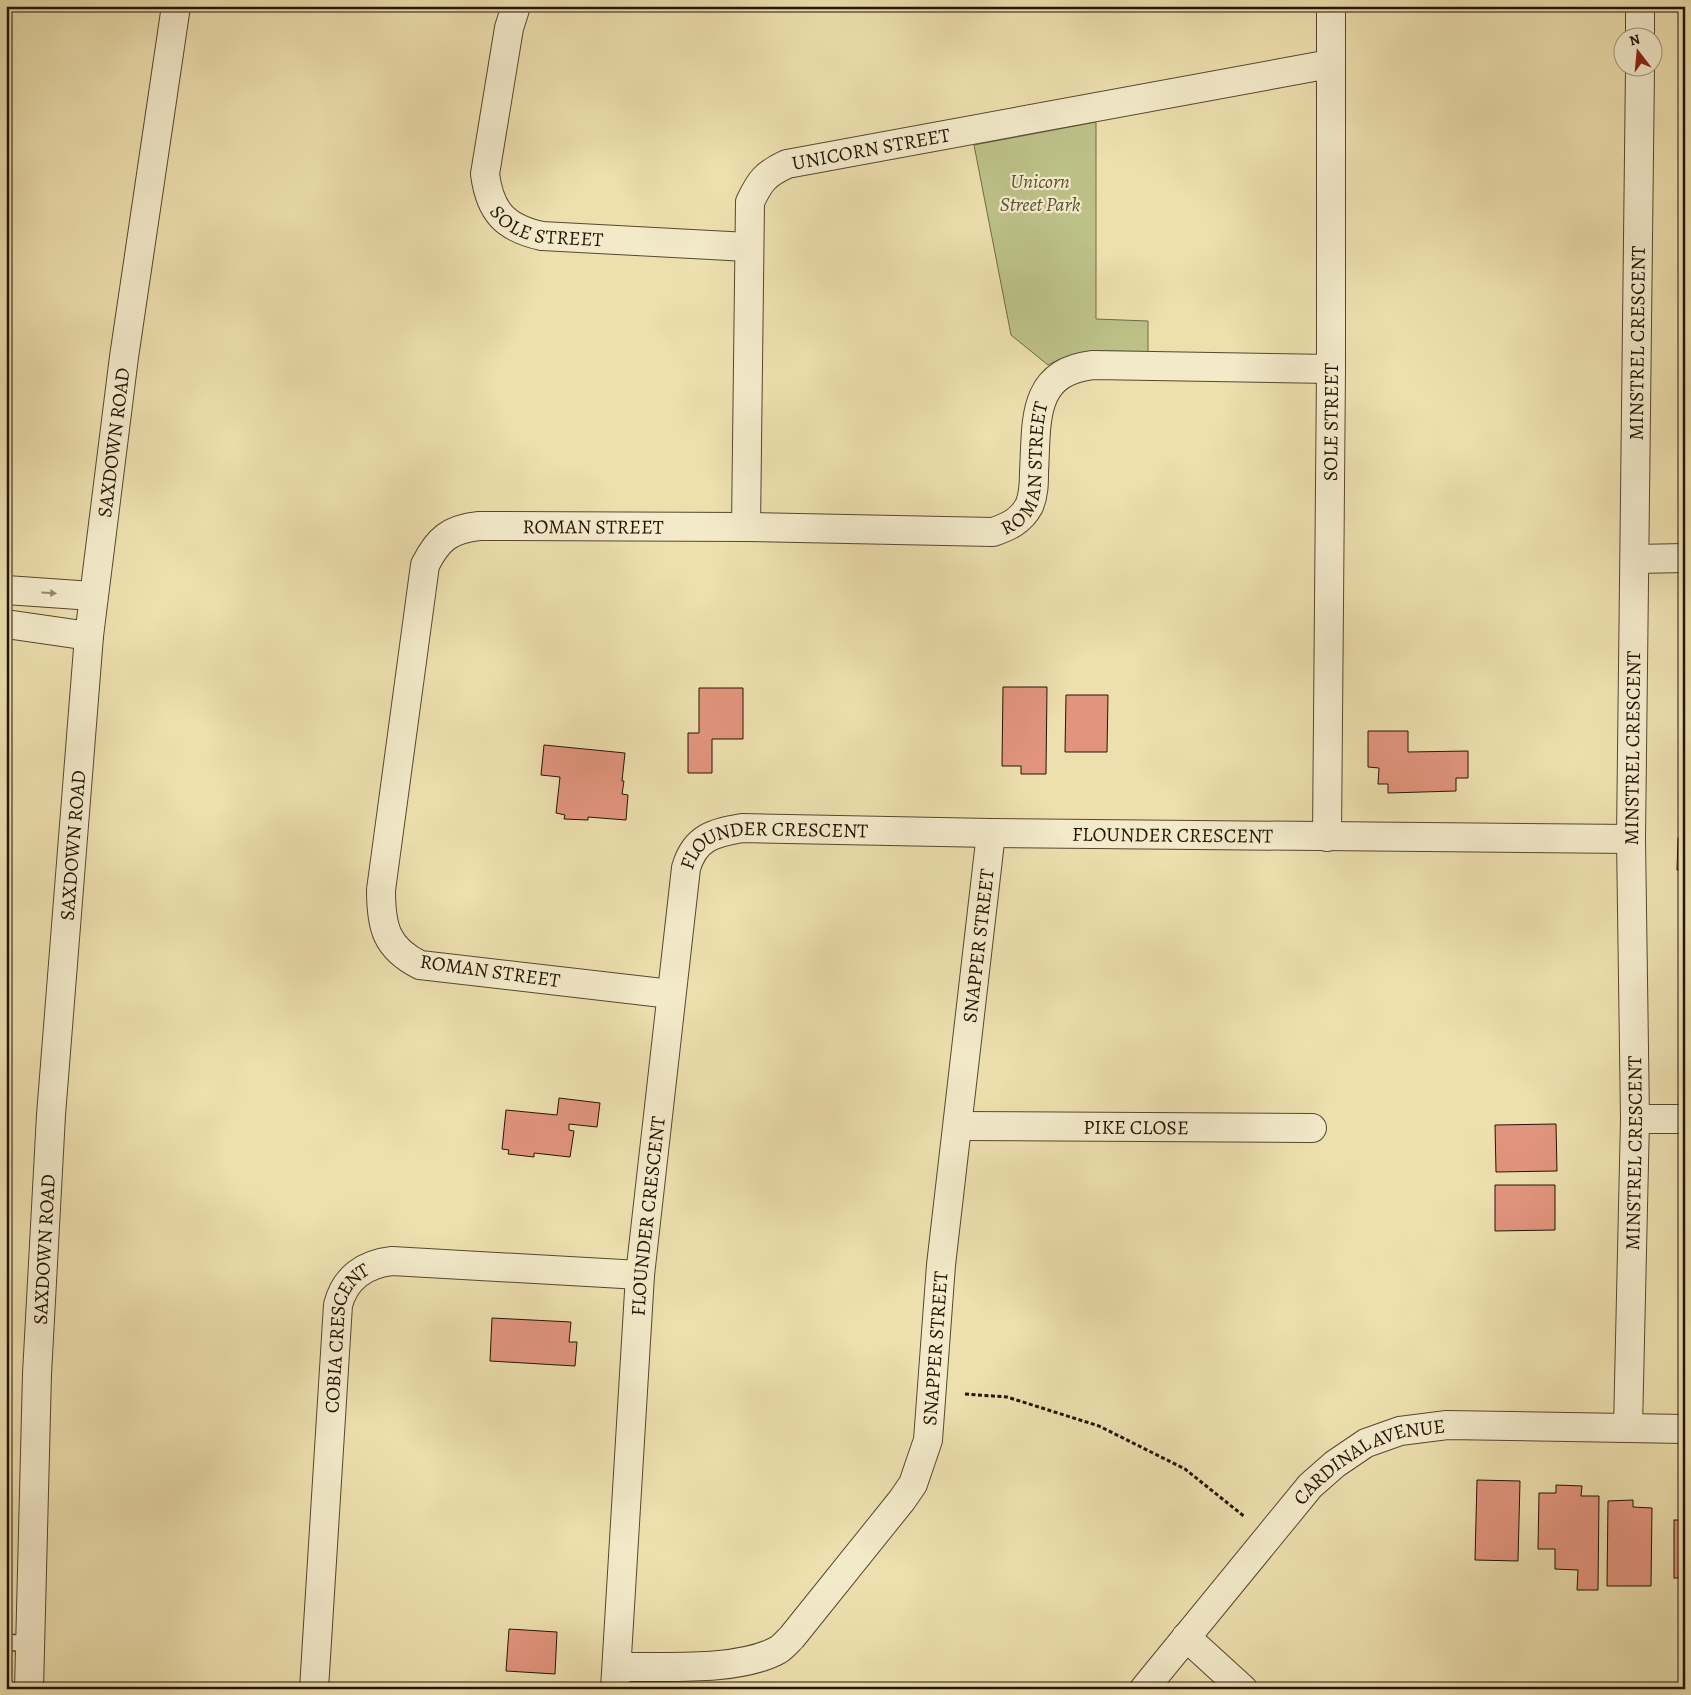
<svg xmlns="http://www.w3.org/2000/svg" width="1691" height="1695" viewBox="0 0 1691 1695" font-family="Alegreya,serif">
	<rect width="100%" height="100%" fill="#eddfae"/>
	<filter id="stains"><feTurbulence type="fractalNoise" baseFrequency=".004" numOctaves="4"/><feColorMatrix values="0 0 0 0 .2 0 0 0 0 .09 0 0 0 0 .02 0 0 0 .5 -.17"/></filter>
	<radialGradient id="worn" r=".72"><stop offset=".6" stop-color="#630" stop-opacity="0"/><stop offset="1" stop-color="#630" stop-opacity=".3"/></radialGradient>
	<path fill="#bcc188" stroke="#706a47" d="M1096,122V319L1148,321V352C1110,352 1082,346 1048,365L1011,335L974,145Z"/>
	<g fill="#e2957e" stroke="#251406">
		<polygon points="1003,687 1047,687 1046,774 1021,774 1021,766 1002,766"/>
		<polygon points="699,688 743,688 743,739 712,739 712,773 688,773 688,733 699,733"/>
		<polygon points="1066,695 1108,695 1107,752 1065,752"/>
		<polygon points="1368,731 1408,731 1408,752 1468,751 1468,778 1456,778 1456,791 1388,793 1388,784 1378,784 1379,768 1368,767"/>
		<polygon points="544,745 625,753 622,781 624,781 622,794 628,795 626,820 588,817 588,820 564,819 565,815 556,813 560,777 541,775"/>
		<polygon points="1678,838 1685,838 1685,870 1677,870"/>
		<polygon points="559,1098 600,1103 597,1127 569,1124 569,1130 574,1131 570,1157 534,1153 534,1157 508,1154 509,1150 502,1149 506,1110 557,1115"/>
		<polygon points="1556,1124 1557,1171 1496,1172 1495,1125"/>
		<polygon points="1495,1185 1555,1185 1555,1230 1495,1231"/>
		<polygon points="492,1318 571,1322 569,1342 577,1342 575,1366 490,1361"/>
		<polygon points="1477,1480 1520,1481 1518,1561 1475,1560"/>
		<polygon points="1556,1485 1582,1486 1581,1496 1599,1496 1598,1590 1577,1590 1578,1570 1555,1569 1555,1549 1538,1549 1539,1493 1556,1493"/>
		<polygon points="1633,1500 1633,1507 1652,1508 1651,1586 1607,1586 1608,1501"/>
		<rect x="1674" y="1520" width="11" height="58"/>
		<polygon points="509,1629 557,1632 555,1674 506,1671"/>
	</g>
	<g fill="none" stroke-linecap="round" stroke-linejoin="round">
		<g stroke="#574730" stroke-width="18">
			<polyline id="service" points="6,1642 29,1644"/>
		</g>
		<g stroke="#574730" stroke-width="30">
			<g id="minor">
				<path id="s1" d="M516,6L509,28L485,174C490,212 505,228 542,236L748,247"/>
				<polyline points="1640,38 1640,6"/>
				<path id="s2" d="M746,527L750,202C760,181 765,174 787,164L1330,64"/>
				<polyline points="1636,559 1685,558"/>
				<polyline points="6,590 93,596"/>
				<polyline points="6,624 89,636"/>
				<path id="s3" d="M1327,837L1331,369V6"/>
				<path id="s4" d="M671,994L420,965C386,948 381,927 381,890L425,565C438,539 450,529 479,526L746,527L993,532C1008,527 1021,521 1029,506C1034,495 1034,483 1034,472C1037,423 1030,372 1093,365L1331,369"/>
				<polyline points="1635,1119 1685,1119"/>
				<path id="s5" d="M958,1126L1312,1128"/>
				<path id="s6" d="M1628,1428L1635,1119L1631,839L1640,68"/>
				<polyline points="1186,1637 1243,1689"/>
				<path id="s7" d="M617,1667C662,1666 738,1672 778,1650C783,1647 788,1641 792,1637L902,1500L913,1484L928,1440L941,1265L991,833"/>
				<path id="s8" d="M314,1689L338,1305C345,1278 364,1264 392,1261L640,1275"/>
				<path id="s9" d="M615,1689L640,1275L686,868C695,837 714,833 742,828L991,833L1631,839"/>
				<path id="s10" d="M1144,1689L1310,1486L1335,1464L1366,1443L1400,1431L1447,1425L1685,1429"/>
			</g>
		</g>
		<g stroke="#574730" stroke-width="30">
			<g id="tertiary">
				<path id="s11" d="M29,1689L37,1374L51,1115L89,636L124,357L176,6"/>
			</g>
		</g>
		<polyline stroke="#251406" stroke-width="3" stroke-dasharray="4 2.5" stroke-linecap="butt" points="965,1394 1007,1397 1099,1426 1185,1469 1245,1517"/>
		<use href="#service" stroke="#f3eaca" stroke-width="15"/>
		<use href="#minor" stroke="#f3eaca" stroke-width="28"/>
		<use href="#tertiary" stroke="#f3eaca" stroke-width="28"/>
	</g>
	<defs><path id="oneway-solid" d="M-6-.8H1V-3.2L6.5 0L1 3.2V.8H-6Z" transform="scale(1.25)"/></defs>
	<use fill="#968a72" href="#oneway-solid" transform="translate(49 593) rotate(3)"/>
	<g text-anchor="middle" dominant-baseline="central" stroke-width="4.5" stroke-linejoin="round" paint-order="stroke">
		<g font-size="20" fill="#251406" stroke="#f3eaca">
			<text stroke="none"><textPath href="#s2" startOffset="465">UNICORN STREET</textPath></text>
			<text stroke="none"><textPath href="#s1" startOffset="265">SOLE STREET</textPath></text>
			<text stroke="none"><textPath href="#s6" startOffset="1085">MINSTREL CRESCENT</textPath></text>
			<text stroke="none"><textPath href="#s3" startOffset="415">SOLE STREET</textPath></text>
			<text stroke="none"><textPath href="#s11" startOffset="1250">SAXDOWN ROAD</textPath></text>
			<text stroke="none"><textPath href="#s4" startOffset="1336">ROMAN STREET</textPath></text>
			<text stroke="none"><textPath href="#s4" startOffset="856">ROMAN STREET</textPath></text>
			<text stroke="none"><textPath href="#s6" startOffset="680">MINSTREL CRESCENT</textPath></text>
			<text stroke="none"><textPath href="#s9" startOffset="1329">FLOUNDER CRESCENT</textPath></text>
			<text stroke="none"><textPath href="#s11" startOffset="845">SAXDOWN ROAD</textPath></text>
			<text stroke="none"><textPath href="#s9" startOffset="924">FLOUNDER CRESCENT</textPath></text>
			<text stroke="none"><textPath href="#s7" startOffset="921">SNAPPER STREET</textPath></text>
			<text transform="translate(490 971) rotate(8)">ROMAN STREET</text>
			<text stroke="none"><textPath href="#s5" startOffset="178">PIKE CLOSE</textPath></text>
			<text stroke="none"><textPath href="#s6" startOffset="275">MINSTREL CRESCENT</textPath></text>
			<text stroke="none"><textPath href="#s9" startOffset="474">FLOUNDER CRESCENT</textPath></text>
			<text stroke="none"><textPath href="#s11" startOffset="440">SAXDOWN ROAD</textPath></text>
			<text stroke="none"><textPath href="#s8" startOffset="355">COBIA CRESCENT</textPath></text>
			<text stroke="none"><textPath href="#s7" startOffset="516">SNAPPER STREET</textPath></text>
			<text stroke="none"><textPath href="#s10" startOffset="328">CARDINAL AVENUE</textPath></text>
		</g>
		<g font-size="20" font-style="italic" fill="#5a5134" stroke="#f3eaca">
			<text x="1040" y="181">Unicorn<tspan x="1040" dy="23">Street Park</tspan></text>
		</g>
	</g>
	<rect width="1691" height="1695" fill="none" stroke="#eddfae" stroke-width="25"/>
	<rect x="8" y="8" width="1676" height="1680" fill="none" stroke="#251406" stroke-width="2.5"/>
	<rect x="12" y="12" width="1666" height="1670" fill="none" stroke="#251406"/>
	<g transform="translate(1638 52) rotate(344)"><circle r="24" fill="#f3eaca" stroke="#a1947c"/>
	<path d="M0-4L9 19L0 12L-9 19Z" fill="#8f2418"/>
	<text y="-8" font-size="14" font-weight="bold" text-anchor="middle" fill="#251406">N</text>
	</g>
	<rect width="100%" height="100%" filter="url(#stains)"/>
	<rect width="100%" height="100%" fill="url(#worn)"/>
</svg>
